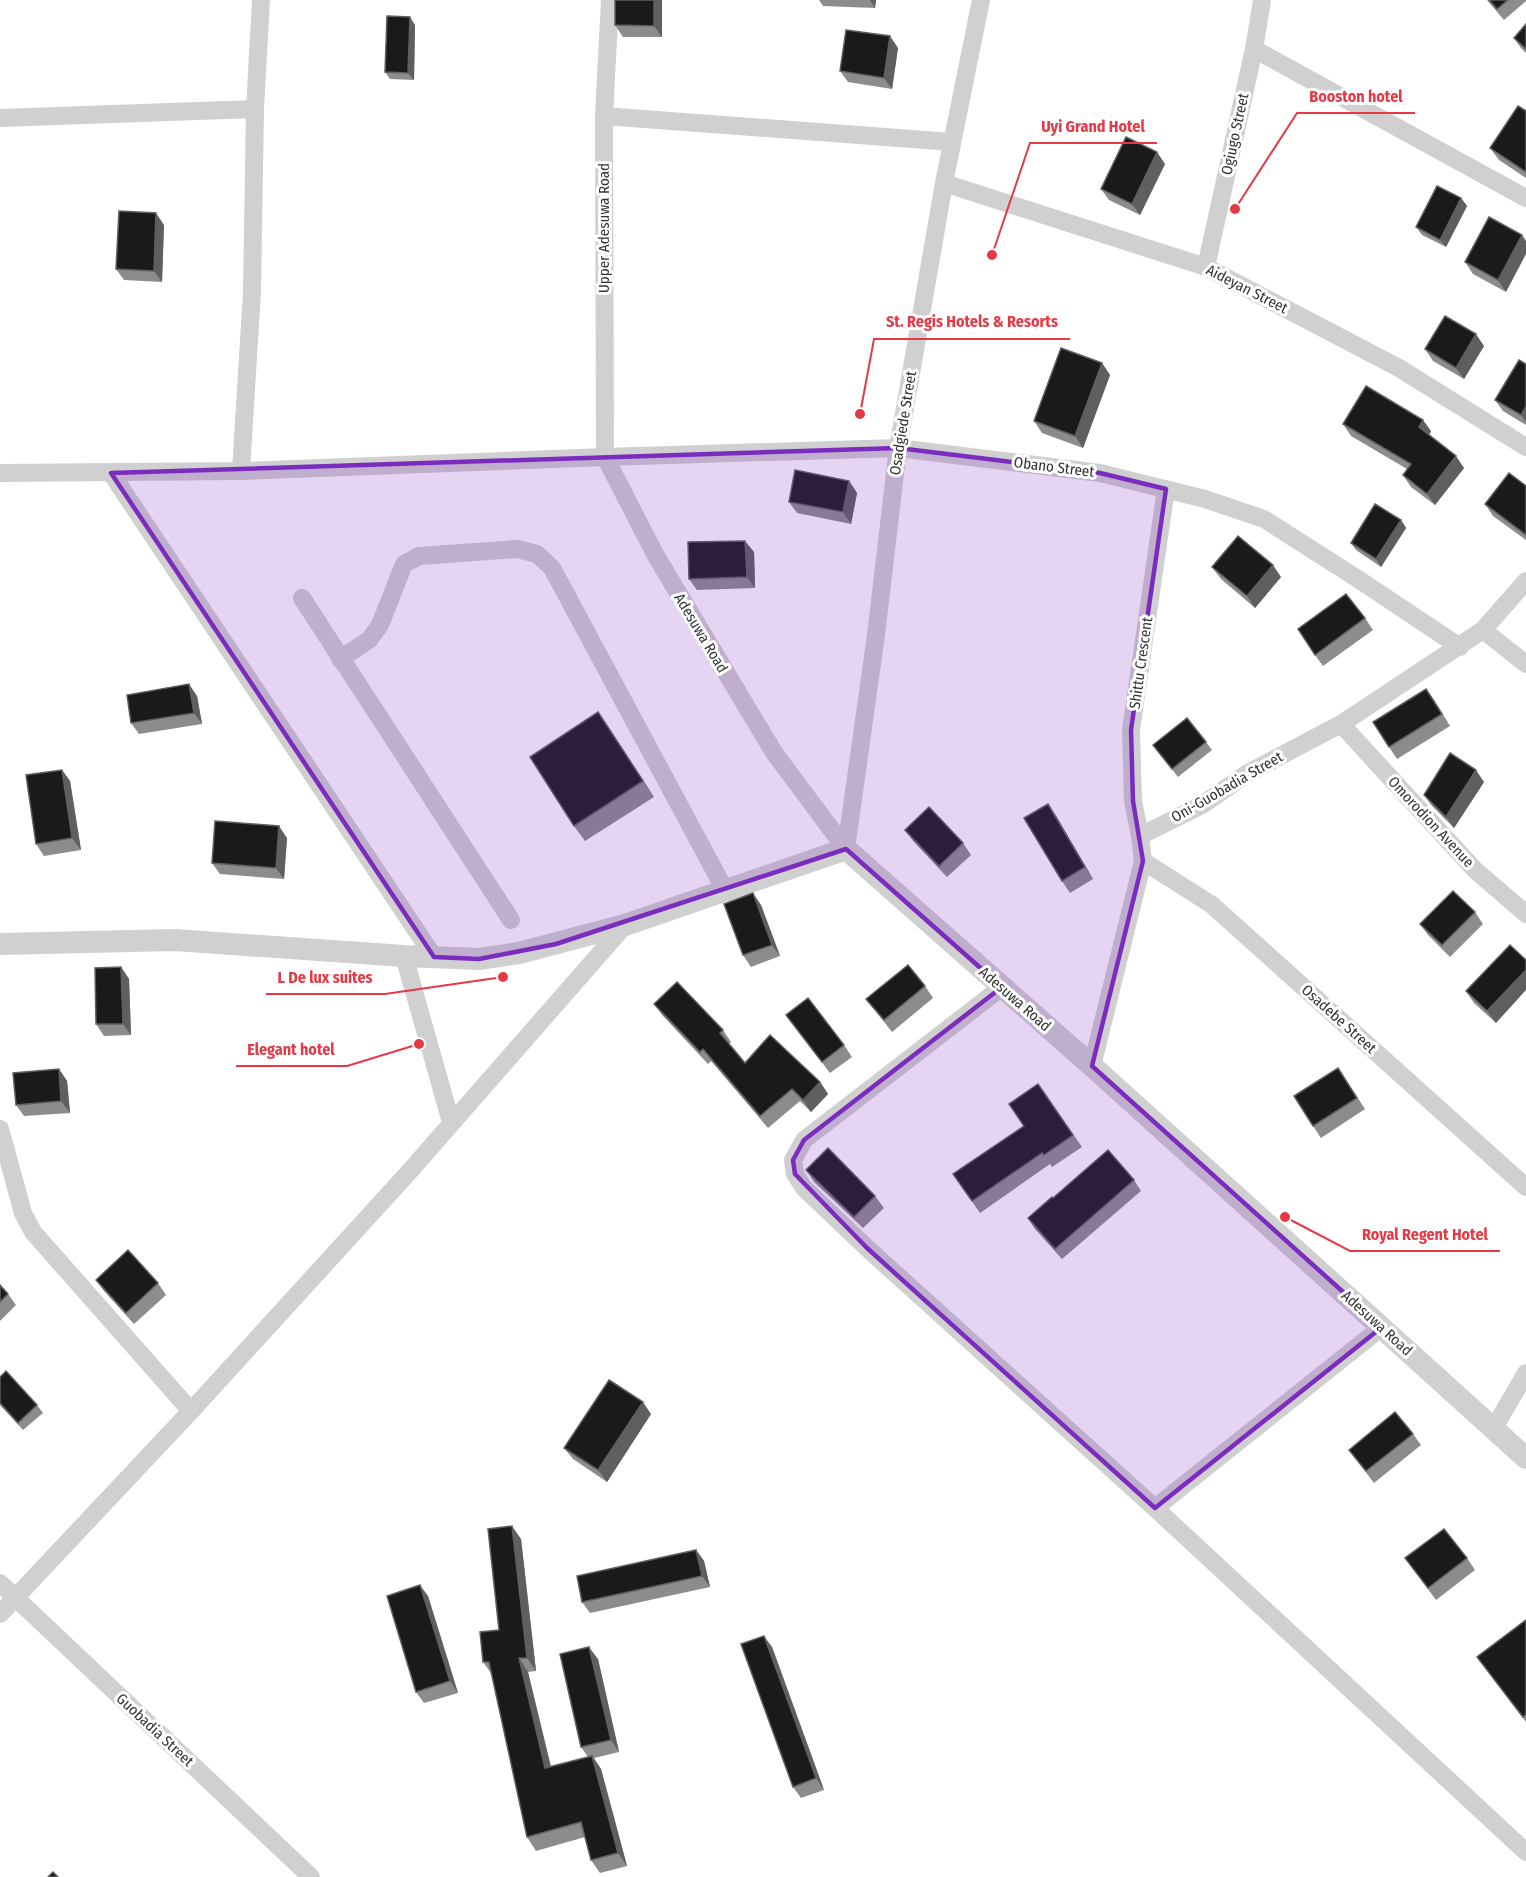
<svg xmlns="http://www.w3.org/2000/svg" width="1526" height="1877" viewBox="0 0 1526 1877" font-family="'Fira Sans Condensed',sans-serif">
	<rect width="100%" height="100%" fill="#fff"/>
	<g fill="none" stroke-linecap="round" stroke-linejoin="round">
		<g stroke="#d0d0d0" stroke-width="18">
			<polyline points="610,0 604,116 605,457 656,556 775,754 846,849"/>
			<polyline points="1254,49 1526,198"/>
			<polyline points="604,116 952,142"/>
			<polyline points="0,118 255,109"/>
			<polyline points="944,183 1206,267 1399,368 1526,447"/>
			<polyline points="1206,267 1254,49 1262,0"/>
			<polyline points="241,471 252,292 255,109 261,0"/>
			<polyline points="0,473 241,471 605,457 898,448 1100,473 1205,499 1264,519 1358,579 1460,647"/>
			<polyline points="111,473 434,957"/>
			<polyline points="1526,581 1483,630 1526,664"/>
			<polyline points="302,598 511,920"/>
			<polyline points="340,659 369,640 380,625 404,564 419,556 517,549 537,554 552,568 726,892"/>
			<polyline points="1341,724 1475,870 1526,914"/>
			<polyline points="1140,836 1133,801 1131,730 1166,489"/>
			<polyline points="846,849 876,635 898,448 944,183 981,0"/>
			<polyline points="1143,861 1212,905 1526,1187"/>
			<polyline points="404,956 451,1122"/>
			<polyline points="1002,987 804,1140 793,1160 795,1174 804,1188 867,1248 1155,1508 1526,1852"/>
			<polyline points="1092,1066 1143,861 1140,836 1202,805 1248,773 1341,724 1483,630"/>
			<polyline points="0,1129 23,1213 33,1232 191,1411"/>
			<polyline points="1494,1428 1526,1373"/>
			<polyline points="1155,1508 1382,1327"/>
			<polyline points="0,1583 311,1877"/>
			<polyline points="0,1614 191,1411 409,1172 625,925"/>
		</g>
		<polyline stroke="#d0d0d0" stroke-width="22" points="0,944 175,940 404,956 479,959 519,953 625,925 846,849 1092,1066 1526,1458"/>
	</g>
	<g fill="#8c8c8c">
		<polygon points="662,0 662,37 623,37 615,25"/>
		<polygon points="819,0 876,0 875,8 823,6"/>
		<polygon points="1487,0 1526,0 1526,1 1504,20"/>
		<polygon points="1526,24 1526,53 1521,48 1514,38"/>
		<polygon points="415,25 414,80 390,79 385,72"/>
		<polygon points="898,48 892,89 848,82 840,71"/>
		<polygon points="1526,111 1526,178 1499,160 1490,148"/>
		<polygon points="1165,164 1140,215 1109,200 1101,189"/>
		<polygon points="1461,198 1467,206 1446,247 1422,235 1416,227"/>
		<polygon points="1489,217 1506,292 1473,274 1465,262"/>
		<polygon points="164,225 162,282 124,280 116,269"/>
		<polygon points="1484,346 1464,379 1433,361 1425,349"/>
		<polygon points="1102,363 1110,375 1083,448 1042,433 1034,421"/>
		<polygon points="1526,364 1526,425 1503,411 1495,400"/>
		<polygon points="1343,424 1431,431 1429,435 1464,468 1435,505 1411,487 1403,475 1407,469 1351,436"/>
		<polygon points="849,481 857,493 851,524 797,513 789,502"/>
		<polygon points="1526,486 1526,540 1493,516 1485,504"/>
		<polygon points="1401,520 1406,528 1381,567 1356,550 1351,543"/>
		<polygon points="754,552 755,588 697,590 689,579"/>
		<polygon points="1212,567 1281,577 1255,608 1221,579"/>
		<polygon points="1365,618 1373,630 1323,666 1315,655"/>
		<polygon points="1426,689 1450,726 1397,759 1389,747"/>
		<polygon points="197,696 202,724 139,734 131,723"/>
		<polygon points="609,728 654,797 585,841 574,826"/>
		<polygon points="1206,742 1212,750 1178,777 1153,745"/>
		<polygon points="62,770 70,781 81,850 44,856 36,844"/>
		<polygon points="1484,782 1454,828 1432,806 1424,795"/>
		<polygon points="1056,816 1093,879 1070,893 1062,881"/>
		<polygon points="905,830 963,843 971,855 947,877 913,841"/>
		<polygon points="287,838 284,879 220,874 212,863"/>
		<polygon points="761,905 780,956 751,967 743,955"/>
		<polygon points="1475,912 1483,924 1450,957 1428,935 1420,924"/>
		<polygon points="1510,945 1496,1023 1474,1003 1466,991"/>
		<polygon points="121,967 129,979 131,1035 104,1036 96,1024"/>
		<polygon points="925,986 933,998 892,1032 866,999"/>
		<polygon points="654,1004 723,1030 731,1042 729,1044 745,1063 820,1082 828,1094 811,1112 800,1101 768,1128 711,1061 708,1064 663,1016"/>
		<polygon points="786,1015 844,1045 852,1057 830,1073"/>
		<polygon points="59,1069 67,1081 70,1113 24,1116 16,1105"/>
		<polygon points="1346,1080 1365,1109 1321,1138 1313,1126"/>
		<polygon points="1038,1084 1082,1147 1052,1167 1050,1164 980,1213 953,1174 1024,1126"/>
		<polygon points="806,1170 875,1196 884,1208 863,1228 814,1182"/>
		<polygon points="1134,1180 1141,1191 1062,1259 1035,1229 1028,1218 1053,1198"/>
		<polygon points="96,1280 158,1283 166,1295 134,1324 104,1291"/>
		<polygon points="0,1285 8,1294 16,1305 0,1321"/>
		<polygon points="0,1377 37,1405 43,1413 23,1430 0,1405"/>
		<polygon points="651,1414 607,1482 573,1459 564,1448"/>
		<polygon points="1413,1434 1421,1445 1374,1483 1349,1450"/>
		<polygon points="521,1539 536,1671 528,1672 551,1766 588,1757 581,1747 598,1659 619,1752 594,1758 601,1769 627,1866 600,1873 591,1860 585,1837 536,1851 527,1837 491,1673 483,1662 499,1630"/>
		<polygon points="696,1550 704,1561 710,1587 590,1613 582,1602"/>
		<polygon points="1405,1558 1467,1558 1475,1570 1436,1600"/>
		<polygon points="428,1596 458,1693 424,1703 416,1692"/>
		<polygon points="1526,1620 1526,1722 1477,1657"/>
		<polygon points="772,1647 824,1790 801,1798 793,1787"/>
	</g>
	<g fill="#5f5f5f">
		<polygon points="654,0 662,0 662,37 654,26"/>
		<polygon points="870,0 876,0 875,8"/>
		<polygon points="410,17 415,25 414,80 408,73"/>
		<polygon points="890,36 898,48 892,89 884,78"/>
		<polygon points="1157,152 1165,164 1140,215 1132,204"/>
		<polygon points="1461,198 1467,206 1446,247 1440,240"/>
		<polygon points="156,213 164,225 162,282 154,271"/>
		<polygon points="1522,235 1526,241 1526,254 1506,292 1498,280"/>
		<polygon points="1476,334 1484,346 1464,379 1456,368"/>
		<polygon points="1102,363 1110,375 1083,448 1075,436"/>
		<polygon points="1526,406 1526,422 1521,415"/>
		<polygon points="1423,420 1431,431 1427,438 1419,427"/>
		<polygon points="1456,456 1464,468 1435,505 1427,494"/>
		<polygon points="849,481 857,493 851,524 843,512"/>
		<polygon points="1401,520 1406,528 1381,567 1376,559"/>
		<polygon points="745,541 754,552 755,588 747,577"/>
		<polygon points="1273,565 1281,577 1255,608 1247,596"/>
		<polygon points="189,684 197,696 202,724 194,713"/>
		<polygon points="1426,689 1434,700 1450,726 1442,714"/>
		<polygon points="598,712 609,728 654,797 643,781"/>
		<polygon points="62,770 70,781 81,850 72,838"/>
		<polygon points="1476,770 1484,782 1454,828 1446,817"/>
		<polygon points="1048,804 1056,816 1093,879 1085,867"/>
		<polygon points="279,826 287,838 284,879 276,868"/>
		<polygon points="753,893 761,905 780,956 772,945"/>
		<polygon points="121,967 129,979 131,1035 123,1024"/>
		<polygon points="1526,970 1526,990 1496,1023 1487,1011"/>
		<polygon points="59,1069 67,1081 70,1113 61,1101"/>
		<polygon points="820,1082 828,1094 811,1112 803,1100"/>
		<polygon points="643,1402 651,1414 607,1482 598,1470"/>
		<polygon points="512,1526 521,1539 536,1671 527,1658"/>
		<polygon points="696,1550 704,1561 710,1587 702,1576"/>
		<polygon points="420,1585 428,1596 458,1693 450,1681"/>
		<polygon points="764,1636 772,1647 824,1790 816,1778"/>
		<polygon points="589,1647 598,1659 619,1752 611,1740"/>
		<polygon points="519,1658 528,1672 554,1781 545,1768"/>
		<polygon points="592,1756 601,1769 627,1866 618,1853"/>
	</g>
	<g fill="#1a1a1a" stroke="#5f5f5f" stroke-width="1.5">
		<polygon points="615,0 654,0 654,26 615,25"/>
		<polygon points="1489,0 1508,0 1497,9"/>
		<polygon points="387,16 410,17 408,73 385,72"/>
		<polygon points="1526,24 1526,49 1514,38"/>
		<polygon points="846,30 890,36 884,78 840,71"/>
		<polygon points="1518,106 1526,111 1526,172 1490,148"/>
		<polygon points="1126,137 1157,152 1132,204 1101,189"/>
		<polygon points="1437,186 1461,198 1440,240 1416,227"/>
		<polygon points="119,211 156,213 154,271 116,269"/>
		<polygon points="1489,217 1522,235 1498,280 1465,262"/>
		<polygon points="1445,316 1476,334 1456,368 1425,349"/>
		<polygon points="1061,348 1102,363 1075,436 1034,421"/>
		<polygon points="1519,360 1526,364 1526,406 1521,415 1495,400"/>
		<polygon points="1366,386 1423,420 1419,427 1456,456 1427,494 1403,475 1411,464 1343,424"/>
		<polygon points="795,470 849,481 843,512 789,502"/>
		<polygon points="1509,473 1526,486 1526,535 1485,504"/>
		<polygon points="1375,504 1401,520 1376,559 1351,543"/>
		<polygon points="1238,536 1273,565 1247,596 1212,567"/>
		<polygon points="745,541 747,577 689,579 688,542"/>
		<polygon points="1346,594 1365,618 1315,655 1298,629"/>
		<polygon points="189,684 194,713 131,723 127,695"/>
		<polygon points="1426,689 1442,714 1389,747 1373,722"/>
		<polygon points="598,712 643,781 574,826 530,757"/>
		<polygon points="1187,718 1206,742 1172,769 1153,745"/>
		<polygon points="1450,753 1476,770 1446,817 1424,795"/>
		<polygon points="62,770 72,838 36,844 26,775"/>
		<polygon points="1048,804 1085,867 1062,881 1024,818"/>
		<polygon points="929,807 963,843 939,866 905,830"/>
		<polygon points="215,821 279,826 276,868 212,863"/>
		<polygon points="1453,891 1475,912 1442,945 1420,924"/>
		<polygon points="753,893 772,945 743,955 724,904"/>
		<polygon points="1510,945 1526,960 1526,970 1487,1011 1466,991"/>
		<polygon points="908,965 925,986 884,1020 866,999"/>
		<polygon points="121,967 123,1024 96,1024 95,968"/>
		<polygon points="677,982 723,1030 720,1033 745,1063 770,1035 820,1082 803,1100 792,1089 760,1116 703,1049 700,1052 654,1004"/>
		<polygon points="808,998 844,1045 822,1062 786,1015"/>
		<polygon points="1338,1068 1357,1098 1313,1126 1294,1096"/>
		<polygon points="59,1069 61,1101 16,1105 13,1073"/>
		<polygon points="1038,1084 1073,1135 1044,1155 1042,1153 972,1201 953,1174 1024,1126 1009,1104"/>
		<polygon points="828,1148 875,1196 854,1217 806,1170"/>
		<polygon points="1108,1150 1134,1180 1055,1249 1028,1218 1052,1197 1053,1198"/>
		<polygon points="128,1250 158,1283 126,1313 96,1280"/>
		<polygon points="0,1285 8,1294 0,1302"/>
		<polygon points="6,1371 37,1405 18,1423 0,1403 0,1377"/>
		<polygon points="609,1380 643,1402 598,1470 564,1448"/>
		<polygon points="1395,1412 1413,1434 1366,1471 1349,1450"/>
		<polygon points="512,1526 527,1658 519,1658 545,1768 592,1756 618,1853 591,1860 581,1822 527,1837 489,1662 483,1662 480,1632 499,1630 488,1529"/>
		<polygon points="1444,1529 1467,1558 1428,1588 1405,1558"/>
		<polygon points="696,1550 702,1576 582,1602 577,1576"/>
		<polygon points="420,1585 450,1681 416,1692 387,1596"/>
		<polygon points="1526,1620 1526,1714 1523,1717 1477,1657"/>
		<polygon points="764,1636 816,1778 793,1787 741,1644"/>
		<polygon points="589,1647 611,1740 581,1747 560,1654"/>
		<polygon points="53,1872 58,1877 48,1877"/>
	</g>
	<path fill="#7b2cbf" fill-opacity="0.2" stroke="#7b2cbf" stroke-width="4.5" stroke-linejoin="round" d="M898,448L1100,473L1166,489L1131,730L1133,801L1143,861L1092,1066L1382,1327L1155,1508L867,1248L795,1174L793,1160L804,1140L1002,987L846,849L556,944L479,959L434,957L111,473Z"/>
	<g text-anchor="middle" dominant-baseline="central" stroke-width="6" stroke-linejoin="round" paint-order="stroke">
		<g font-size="15" fill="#333" stroke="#fff">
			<text transform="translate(1235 134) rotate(-78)">Ogiugo Street</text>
			<text transform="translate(604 228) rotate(-90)">Upper Adesuwa Road</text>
			<text transform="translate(1247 289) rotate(27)">Aideyan Street</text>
			<text transform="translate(903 423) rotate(-81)">Osadgiede Street</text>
			<text transform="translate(1054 467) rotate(7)">Obano Street</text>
			<text transform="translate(701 633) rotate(59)">Adesuwa Road</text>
			<text transform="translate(1141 663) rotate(-82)">Shittu Crescent</text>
			<text transform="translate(1227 787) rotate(-30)">Oni-Guobadia Street</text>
			<text transform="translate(1431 822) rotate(47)">Omorodion Avenue</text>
			<text transform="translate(1015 999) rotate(41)">Adesuwa Road</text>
			<text transform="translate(1339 1019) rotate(42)">Osadebe Street</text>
			<text transform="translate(1377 1323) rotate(42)">Adesuwa Road</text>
			<text transform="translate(155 1730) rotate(43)">Guobadia Street</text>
		</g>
	</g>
	<path fill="none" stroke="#e63946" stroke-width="2" d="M1235 209L1297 113H1415M992 255L1030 143H1157M860 414L874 339H1070M503 977L385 994H266M419 1044L347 1066H236M1285 1217L1350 1251H1500"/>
	<g fill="#e63946" stroke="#fff" stroke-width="2">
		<circle cx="1235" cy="209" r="6"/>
		<circle cx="992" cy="255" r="6"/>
		<circle cx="860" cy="414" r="6"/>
		<circle cx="503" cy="977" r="6"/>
		<circle cx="419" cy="1044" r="6"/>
		<circle cx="1285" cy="1217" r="6"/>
	</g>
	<g font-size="16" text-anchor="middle" font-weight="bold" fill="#e63946" stroke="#fff" stroke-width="6" stroke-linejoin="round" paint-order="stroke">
		<text x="1356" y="102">Booston hotel</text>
		<text x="1093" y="132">Uyi Grand Hotel</text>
		<text x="972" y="327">St. Regis Hotels &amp; Resorts</text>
		<text x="325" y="983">L De lux suites</text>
		<text x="291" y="1055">Elegant hotel</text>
		<text x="1425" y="1240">Royal Regent Hotel</text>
	</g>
</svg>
